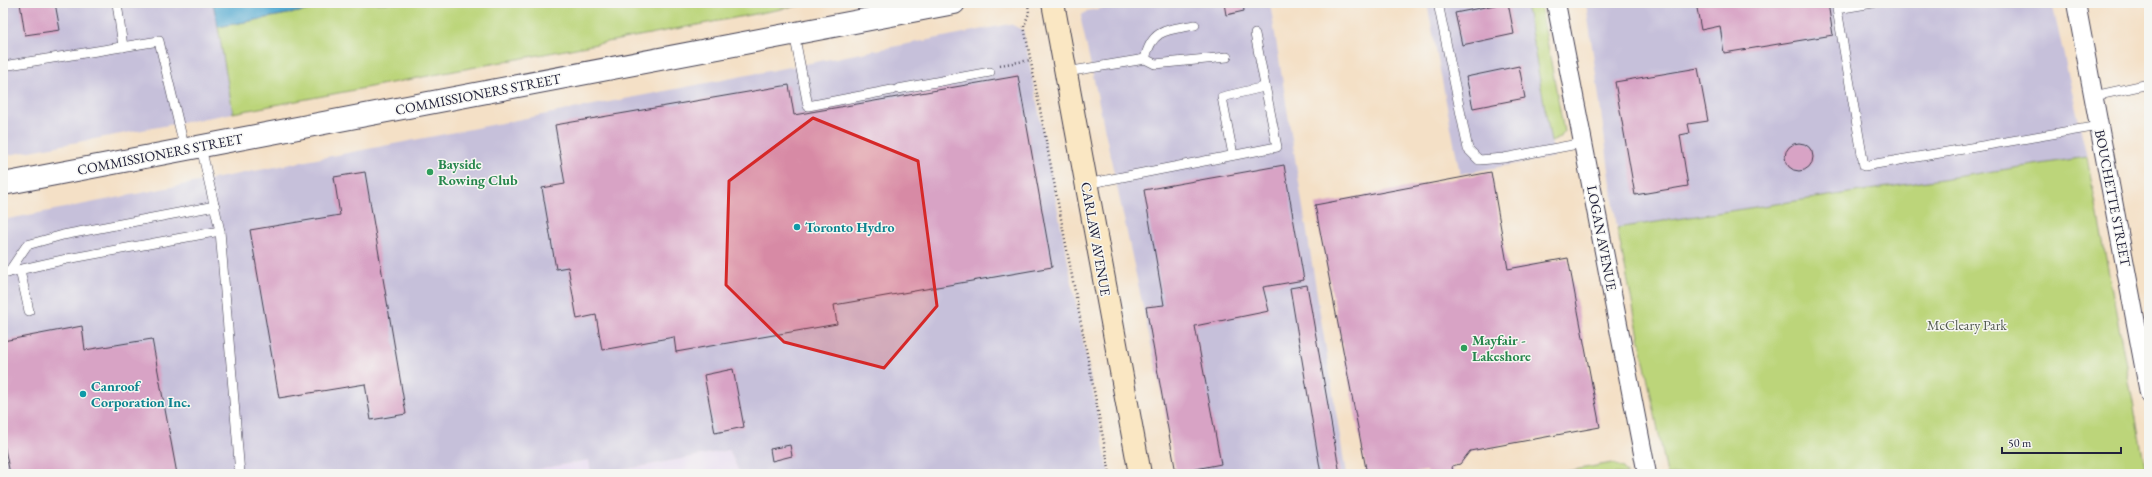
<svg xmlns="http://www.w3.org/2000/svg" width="2152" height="477" viewBox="0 0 2152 477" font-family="'EB Garamond',serif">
	<rect width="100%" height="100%" fill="#f6f6f2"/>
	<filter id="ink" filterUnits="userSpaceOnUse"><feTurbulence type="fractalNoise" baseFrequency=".025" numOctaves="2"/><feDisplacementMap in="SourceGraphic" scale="8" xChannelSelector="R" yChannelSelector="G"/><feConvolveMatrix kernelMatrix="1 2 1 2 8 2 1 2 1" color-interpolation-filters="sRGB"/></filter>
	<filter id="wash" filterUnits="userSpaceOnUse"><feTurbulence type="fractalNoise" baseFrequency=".012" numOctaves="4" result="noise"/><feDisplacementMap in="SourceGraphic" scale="16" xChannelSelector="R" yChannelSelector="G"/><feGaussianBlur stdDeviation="0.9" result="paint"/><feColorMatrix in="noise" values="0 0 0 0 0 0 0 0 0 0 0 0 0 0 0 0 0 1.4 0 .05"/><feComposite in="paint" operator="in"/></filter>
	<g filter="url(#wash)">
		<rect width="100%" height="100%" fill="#f4e0c6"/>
		<g fill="#e4d3f2">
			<polygon points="729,450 740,474 600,474"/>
			<polygon points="589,460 591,474 512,474"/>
		</g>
		<g fill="#c6c0da">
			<polygon points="3,3 213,3 233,113 3,156"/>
			<polygon points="1130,3 1270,3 1346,474 1179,474 1081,20 1082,15 1087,11"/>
			<polygon points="1427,3 1526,3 1554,157 1460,174"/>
			<polygon points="1586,3 2052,3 2087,157 1617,228"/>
			<polygon points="1010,24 1023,30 1109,474 740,474 729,450 600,474 591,474 589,460 512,474 3,474 3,220"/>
		</g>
		<g fill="#bcd57a" stroke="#6f7c5a">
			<polygon points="346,3 813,3 233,113 218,27"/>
			<polygon points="1526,3 1540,3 1564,132 1560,138 1551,142"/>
			<polygon points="2087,157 2146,472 2136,474 1667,474 1617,228"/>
			<polygon points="1612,463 1623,468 1628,474 1552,474"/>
		</g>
		<polygon fill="#55aad1" stroke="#3c6686" points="213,3 346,3 218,27"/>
		<g id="blocks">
			<g fill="#d8a3c5">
				<polygon points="20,3 55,3 60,30 25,35"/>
				<polygon points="1224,3 1243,3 1244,11 1226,15"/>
				<polygon points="1505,3 1508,3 1514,34 1462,45 1455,13"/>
				<polygon points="1696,3 1828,3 1833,35 1724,53 1720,26 1701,30"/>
				<polygon points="1519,66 1525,98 1473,108 1466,77"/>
				<polygon points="1698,68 1708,121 1688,124 1690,133 1680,135 1688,186 1635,195 1615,82"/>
				<polygon points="1018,76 1052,267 834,305 837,324 676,352 674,337 602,350 596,315 577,319 568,267 556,269 542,188 565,184 555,125 789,85 794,115"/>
				<circle cx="1799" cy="157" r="14"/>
				<polygon points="1284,165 1304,280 1263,287 1269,311 1195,326 1221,464 1176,473 1146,307 1164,305 1144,190"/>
				<polygon points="365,172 406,414 371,420 365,384 279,398 250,230 340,215 334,177"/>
				<polygon points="1491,172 1508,269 1568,258 1600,427 1470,451 1460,464 1452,466 1453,474 1427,474 1426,471 1410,474 1367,474 1315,205"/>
				<polygon points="1307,285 1340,474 1321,474 1290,288"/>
				<polygon points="82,326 85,350 152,339 177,474 10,474 3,439 3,341"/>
				<polygon points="733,369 744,427 715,433 704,375"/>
				<polygon points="790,445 792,456 772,461 770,449"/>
			</g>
		</g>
	</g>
	<g filter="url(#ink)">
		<use href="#blocks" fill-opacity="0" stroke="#423e50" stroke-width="1"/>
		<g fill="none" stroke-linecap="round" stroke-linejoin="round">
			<g stroke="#423e50" stroke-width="10">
				<g id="service">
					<polyline points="117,3 123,47"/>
					<polyline points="1438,3 1468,149 1479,160 1504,158 1583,143"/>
					<polyline points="1873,3 1837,9 1864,166 2099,126"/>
					<polyline points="794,33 808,106 892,90"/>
					<path d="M1145,59C1152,28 1168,30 1195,25"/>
					<polyline points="3,66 159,41 185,150"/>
					<polyline points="1066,72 1145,59 1155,64 1227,57"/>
					<polyline points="898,89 990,72"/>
					<polyline points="2094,96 2149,84"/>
					<polyline points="201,147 220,231 240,474"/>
					<polyline points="1233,155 1222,97 1264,87"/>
					<polyline points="1086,184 1277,147 1255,34"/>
					<polyline points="20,270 29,311"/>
					<polyline points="5,273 67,259 220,231"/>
					<polyline points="8,273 27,245 63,235 215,206"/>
					<polyline points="705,474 712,474"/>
				</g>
			</g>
			<g stroke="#423e50" stroke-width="20">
				<g id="minor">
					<polyline points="1556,3 1647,474"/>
					<polyline points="2076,3 2149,393"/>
				</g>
			</g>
			<g stroke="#423e50" stroke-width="24">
				<polyline id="tertiary" points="3,184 954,3"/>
			</g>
			<g stroke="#423e50" stroke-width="24">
				<polyline id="secondary" points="1053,3 1140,474"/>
			</g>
			<g stroke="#423e50" stroke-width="2.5" stroke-dasharray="1 3" stroke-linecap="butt">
				<polyline points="1028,3 1029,13 1024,26 1110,474"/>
				<polyline points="1000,65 1031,60"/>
			</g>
			<use href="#service" stroke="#fff" stroke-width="9"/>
			<use href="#minor" stroke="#fff" stroke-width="18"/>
			<use href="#tertiary" stroke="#fff" stroke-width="22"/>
			<use href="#secondary" stroke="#fae7c3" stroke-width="22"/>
		</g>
	</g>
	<path fill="#d62828" fill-opacity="0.2" stroke="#d62828" stroke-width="3" stroke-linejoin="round" d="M813,118L918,161L937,306L884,368L784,342L726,285L729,181Z"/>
	<g fill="#2e9e5b" stroke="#f6f6f2" stroke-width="1.5">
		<circle cx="430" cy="172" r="4"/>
		<circle cx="1464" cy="348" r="4"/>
	</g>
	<g fill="#0f9aa8" stroke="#f6f6f2" stroke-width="1.5">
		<circle cx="797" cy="227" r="4"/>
		<circle cx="83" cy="394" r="4"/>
	</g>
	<g text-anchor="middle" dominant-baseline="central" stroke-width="3" stroke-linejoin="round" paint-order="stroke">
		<g font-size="14" fill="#22223b" stroke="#f6f6f2">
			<text transform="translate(478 94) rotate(-11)">COMMISSIONERS STREET</text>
			<text transform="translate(160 154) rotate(-11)">COMMISSIONERS STREET</text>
			<text transform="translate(2113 198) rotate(79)">BOUCHETTE STREET</text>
			<text transform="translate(1602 238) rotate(79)">LOGAN AVENUE</text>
			<text transform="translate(1096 239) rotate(80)">CARLAW AVENUE</text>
		</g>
		<g font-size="14" font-weight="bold" fill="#27864d" stroke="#f6f6f2" text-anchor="start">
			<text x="438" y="164">Bayside<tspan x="438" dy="16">Rowing Club</tspan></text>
			<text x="1472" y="340">Mayfair -<tspan x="1472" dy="16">Lakeshore</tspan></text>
		</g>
		<g font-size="14" font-weight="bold" fill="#0d838f" stroke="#f6f6f2" text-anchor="start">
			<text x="805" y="227">Toronto Hydro</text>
			<text x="91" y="386">Canroof<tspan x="91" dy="16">Corporation Inc.</tspan></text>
		</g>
		<g font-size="14" fill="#50584e" stroke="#f6f6f2">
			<text x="1967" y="325">McCleary Park</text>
		</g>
	</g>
	<rect width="2152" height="477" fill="none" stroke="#f6f6f2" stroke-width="16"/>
	<path d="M2002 447v6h119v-6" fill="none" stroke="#22223b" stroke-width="2"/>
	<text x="2008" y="447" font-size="12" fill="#22223b" stroke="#f6f6f2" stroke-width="3" paint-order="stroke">50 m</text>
</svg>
